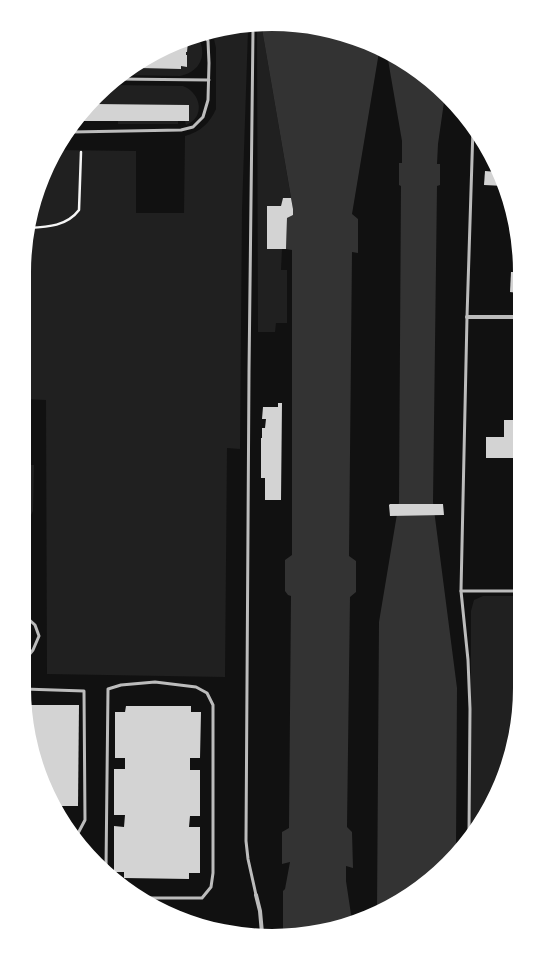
<svg xmlns="http://www.w3.org/2000/svg" width="544" height="960" viewBox="0 0 544 960" font-family="'Golos Text',sans-serif">
	<rect width="100%" height="100%" fill="#111"/>
	<g fill="#202020">
		<polygon points="257,29 262,29 291,198 283,198 281,206 267,206 267,248 282,249 281,270 287,270 287,323 276,323 275,332 258,332"/>
		<path d="M248,30L242,210L240,449L227,448L225,677L47,674L46,400L24,399L25,256L33,208L56,150L136,151V213H184L185,136C200,132 210,123 216,109V48L214,39L209,32Z"/>
		<path d="M198,37C208,55 200,72 180,76L121,75L139,66V68L180,69L181,66L187,67V55H186V52L187,51L188,42Z"/>
		<path d="M113,85L183,86C201,93 206,117 186,125L185,121H189L188,105L95,104Z"/>
		<rect x="118" y="121" width="60" height="3"/>
		<polygon points="24,465 34,465 33,511 31,515 24,519"/>
		<polygon points="483,596 519,596 519,704 507,767 487,812 471,832 471,611 474,600"/>
	</g>
	<g fill="#333">
		<polygon points="305,26 379,52 352,214 358,219 358,253 352,252 349,556 356,561 356,592 350,597 347,827 352,832 353,868 346,866 346,881 352,921 288,935 283,935 283,891 285,889 290,862 282,864 282,832 289,828 291,596 288,595 285,591 285,560 292,555 292,250 286,249 287,218 293,215 293,209 262,29"/>
		<polygon points="387,54 396,57 445,95 438,144 437,164 440,164 440,185 437,186 433,502 457,688 456,849 435,875 377,911 379,622 399,502 401,186 399,185 399,163 402,163 402,141"/>
	</g>
	<g fill="#d3d3d3">
		<polygon points="188,42 187,52 186,52 186,55 187,55 187,67 181,66 181,69 139,68 139,66"/>
		<polygon points="95,104 189,105 189,121 81,121"/>
		<polygon points="485,171 497,172 504,186 484,185"/>
		<polygon points="283,198 291,198 293,209 293,215 287,218 286,249 267,249 267,206 281,206"/>
		<polygon points="511,272 518,272 518,293 510,292"/>
		<polygon points="278,403 282,403 281,500 265,500 265,478 261,478 261,438 262,438 262,428 265,428 266,419 262,419 263,407 278,407"/>
		<polygon points="504,420 517,420 517,458 486,458 486,437 504,437"/>
		<polygon points="390,504 443,504 444,515 390,516 389,505"/>
		<polygon points="24,575 25,575 26,607 24,607"/>
		<polygon points="27,705 79,705 78,806 58,806 37,767"/>
		<polygon points="126,706 191,706 191,712 201,712 200,758 190,758 190,770 200,770 200,816 190,816 189,827 200,827 200,873 189,873 189,879 124,878 124,872 114,872 114,826 124,827 125,815 114,815 114,769 125,769 125,758 115,758 115,712 125,712"/>
	</g>
	<g fill="none" stroke-linecap="round" stroke-linejoin="round">
		<path stroke="#f5f5f5" stroke-width="2.5" d="M29,228C48,227 67,226 79,210L81,152"/>
		<g stroke="#bcbcbc" stroke-width="3">
			<polyline points="253,30 249,372 246,841 248,859 256,895"/>
			<polyline points="117,79 209,80"/>
			<polyline points="72,132 181,130 193,127 203,117 208,100 209,63 208,41 204,35"/>
			<polyline points="461,591 519,591"/>
			<polyline points="24,661 33,650 39,636 35,625 24,615"/>
			<polyline points="24,689 84,691 85,820 75,839"/>
			<polyline points="469,833 470,709 468,660 461,591 467,317 473,128"/>
			<polyline points="106,868 108,689 121,685 155,682 196,687 207,693 213,705 213,873 211,887 202,898 143,898"/>
		</g>
		<g stroke="#bcbcbc" stroke-width="4">
			<polyline points="467,317 518,317"/>
			<polyline points="256,895 260,911 262,933"/>
		</g>
	</g>
	<path d="M0 0H544V960H0ZM272 31H272A241 241 0 0 1 513 272V688A241 241 0 0 1 272 929H272A241 241 0 0 1 31 688V272A241 241 0 0 1 272 31Z" fill="#fff" fill-rule="evenodd"/>
</svg>
